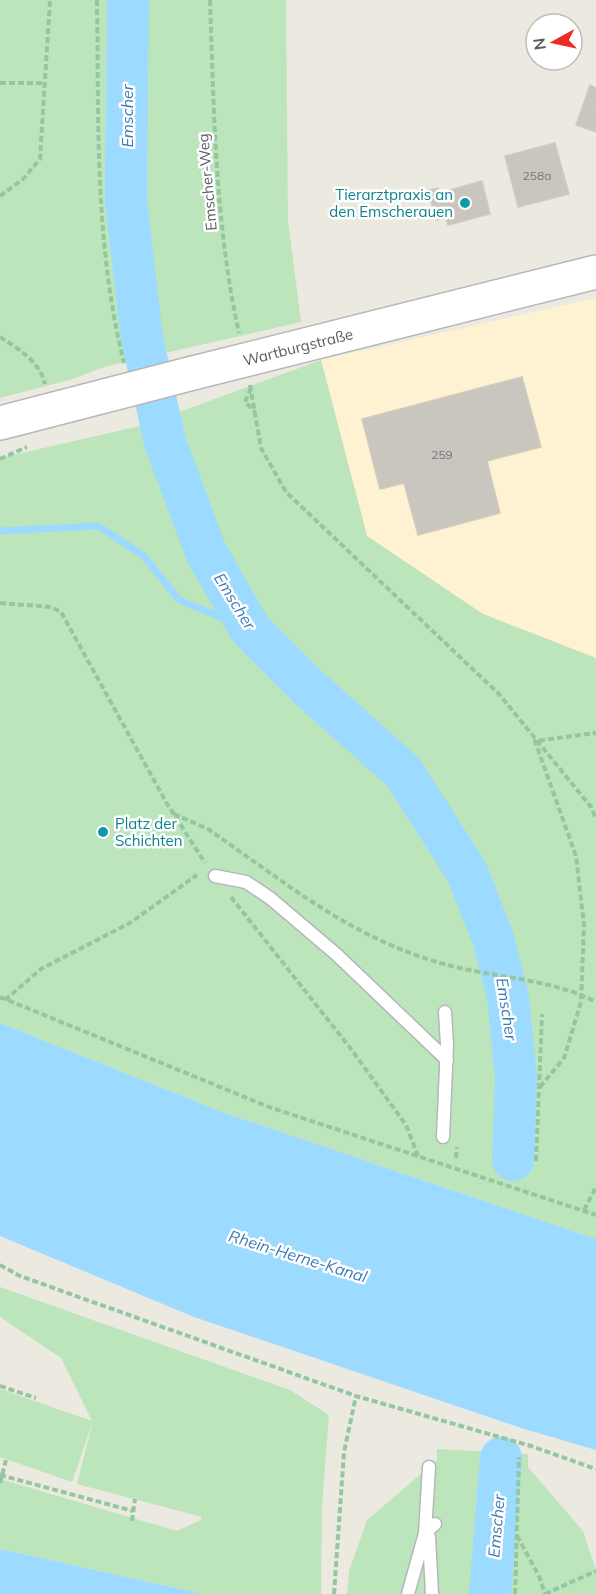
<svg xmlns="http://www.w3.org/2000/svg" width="596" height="1594" viewBox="0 0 596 1594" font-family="Mulish,sans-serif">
	<rect width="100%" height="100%" fill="#ece9e0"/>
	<polygon fill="#fef2d3" points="596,298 596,658 483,614 367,536 321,360"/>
	<g fill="#bde5bb">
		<polygon points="0,0 286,0 288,220 301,322 104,367 73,379 0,398"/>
		<polygon points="321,360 367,536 483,614 596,658 596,1239 225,1113 0,1023 0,458 144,425"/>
		<polygon points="0,1287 290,1390 329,1415 322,1506 321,1594 203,1594 0,1549 0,1479 177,1531 201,1520 202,1517 77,1484 93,1421 72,1482 0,1457 0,1389 92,1421 61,1358 0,1317"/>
		<polygon points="437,1449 528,1454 528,1467 583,1531 596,1570 596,1594 347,1594 349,1571 367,1520 437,1460"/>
	</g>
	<g fill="#9ddaff">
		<polygon points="0,1023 225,1113 596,1239 596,1450 521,1428 194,1317 0,1236"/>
		<polygon points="0,1549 203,1594 0,1594"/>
	</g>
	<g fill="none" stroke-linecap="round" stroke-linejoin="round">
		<polyline stroke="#9ddaff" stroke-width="7" points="0,531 98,526 144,556 179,600 250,629"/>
		<g stroke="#9ddaff" stroke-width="42">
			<polyline points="128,0 126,201 142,338 165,442 206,552 250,629 309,688 403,772 467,872 494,941 508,998 516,1077 513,1160"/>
			<polyline points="490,1594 501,1458"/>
		</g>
	</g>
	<g fill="#c9c5bf" stroke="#d1cabe" stroke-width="1.5">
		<polygon points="590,85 596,88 596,110 583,105"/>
		<polygon points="583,105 596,110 596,132 576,125"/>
		<polygon points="555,143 569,194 518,207 505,156"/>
		<polygon points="482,181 490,214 448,225 439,193"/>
		<polygon points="438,188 446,218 436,220 428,190"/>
		<polygon points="522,377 541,447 487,461 500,513 418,535 404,483 380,489 362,419"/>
	</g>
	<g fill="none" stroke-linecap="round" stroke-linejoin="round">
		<g stroke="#b3b7bb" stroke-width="15">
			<g id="service">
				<polyline points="215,876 246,882 270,898 336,954 447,1060"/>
				<polyline points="443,1137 447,1044 445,1012"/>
				<polyline points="408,1594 425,1533 429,1467"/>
				<polyline points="432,1594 429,1537 425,1533 435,1524"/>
			</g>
		</g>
		<g stroke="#b4b8bd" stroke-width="36">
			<g id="secondary">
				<polyline points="193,373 596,272"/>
				<polyline points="0,423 116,393"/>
			</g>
		</g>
		<g stroke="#94c6a0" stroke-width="4" stroke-dasharray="6 3" stroke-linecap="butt">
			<path d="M97,0C99,124 94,242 124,363"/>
			<path d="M210,0C214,111 215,225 239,333"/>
			<polyline points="0,83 45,83"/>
			<polyline points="0,196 23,179 40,159 50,0"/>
			<path d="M0,337C19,349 40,362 45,384"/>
			<polyline points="250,385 261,448 286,492 499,694 591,807 596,819"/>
			<polyline points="251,388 245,402 255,412"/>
			<polyline points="0,459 27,447"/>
			<polyline points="0,603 51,607 61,612 166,802 205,863"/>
			<polyline points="174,814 208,829 273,875"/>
			<polyline points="231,897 351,1049 406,1125 418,1156"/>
			<polyline points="0,997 269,1107 596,1215"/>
			<polyline points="5,1000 41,969 130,923 197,875"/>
			<polyline points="540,1087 564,1058 581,1002 584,925 576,856 535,741 596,733"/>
			<polyline points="456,1158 457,1147"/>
			<polyline points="536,1161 542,1014"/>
			<polyline points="584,1210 596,1187"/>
			<polyline points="0,1265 20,1276 356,1396 531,1446 596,1469"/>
			<polyline points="0,1386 36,1398"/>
			<polyline points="0,1475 133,1511"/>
			<polyline points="0,1483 6,1460"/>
			<polyline points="132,1521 135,1499"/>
			<polyline points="517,1536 539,1576 545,1594"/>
			<polyline points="334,1594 344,1452 356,1396"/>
			<polyline points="515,1594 519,1457"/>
		</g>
		<use href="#service" stroke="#fff" stroke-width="12"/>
		<use href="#secondary" stroke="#fff" stroke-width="33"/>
		<g stroke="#b4b8bd" stroke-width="36" stroke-linecap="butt">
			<polyline id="secondary-bridge" points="116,393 193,373"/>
		</g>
		<g stroke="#94c6a0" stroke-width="4" stroke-dasharray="6 3" stroke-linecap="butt">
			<path d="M273,875C326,913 381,947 444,964C493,978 550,978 596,1002"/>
			<polyline points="545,1594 596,1571"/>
		</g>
		<use href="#secondary-bridge" stroke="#fff" stroke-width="33"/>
	</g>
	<g fill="#0f9aa8" stroke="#fff" stroke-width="2">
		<circle cx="465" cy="203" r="6"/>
		<circle cx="103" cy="832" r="6"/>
	</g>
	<g text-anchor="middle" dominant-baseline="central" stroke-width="5" stroke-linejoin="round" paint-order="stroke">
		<g font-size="12" fill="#757778">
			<text x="537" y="175">258a</text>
			<text x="442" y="454">259</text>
		</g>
		<g font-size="15" fill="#595d61" stroke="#fff">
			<text transform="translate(207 182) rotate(-95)">Emscher-Weg</text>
			<text transform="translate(298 347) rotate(-14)">Wartburgstraße</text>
		</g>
		<g font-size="15" fill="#0d838f" stroke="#fff" text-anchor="end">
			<text x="453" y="194">Tierarztpraxis an<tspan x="453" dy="17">den Emscherauen</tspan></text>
			<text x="115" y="823" text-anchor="start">Platz der<tspan x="115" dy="17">Schichten</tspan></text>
		</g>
		<g font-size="16" font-style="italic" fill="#3a7bb2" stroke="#fff">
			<text transform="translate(127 116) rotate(-90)">Emscher</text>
			<text transform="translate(235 601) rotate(58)">Emscher</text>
			<text transform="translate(507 1009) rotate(81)">Emscher</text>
			<text transform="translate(298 1256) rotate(17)">Rhein-Herne-Kanal</text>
			<text transform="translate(496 1526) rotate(-85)">Emscher</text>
		</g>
	</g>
	<g transform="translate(554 42) rotate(262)"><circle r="28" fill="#ffffff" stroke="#bdbec0" stroke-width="1.5"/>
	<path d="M0-4.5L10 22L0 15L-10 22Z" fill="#ec2b26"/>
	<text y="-9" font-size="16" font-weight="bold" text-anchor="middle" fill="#595d61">N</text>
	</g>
</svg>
